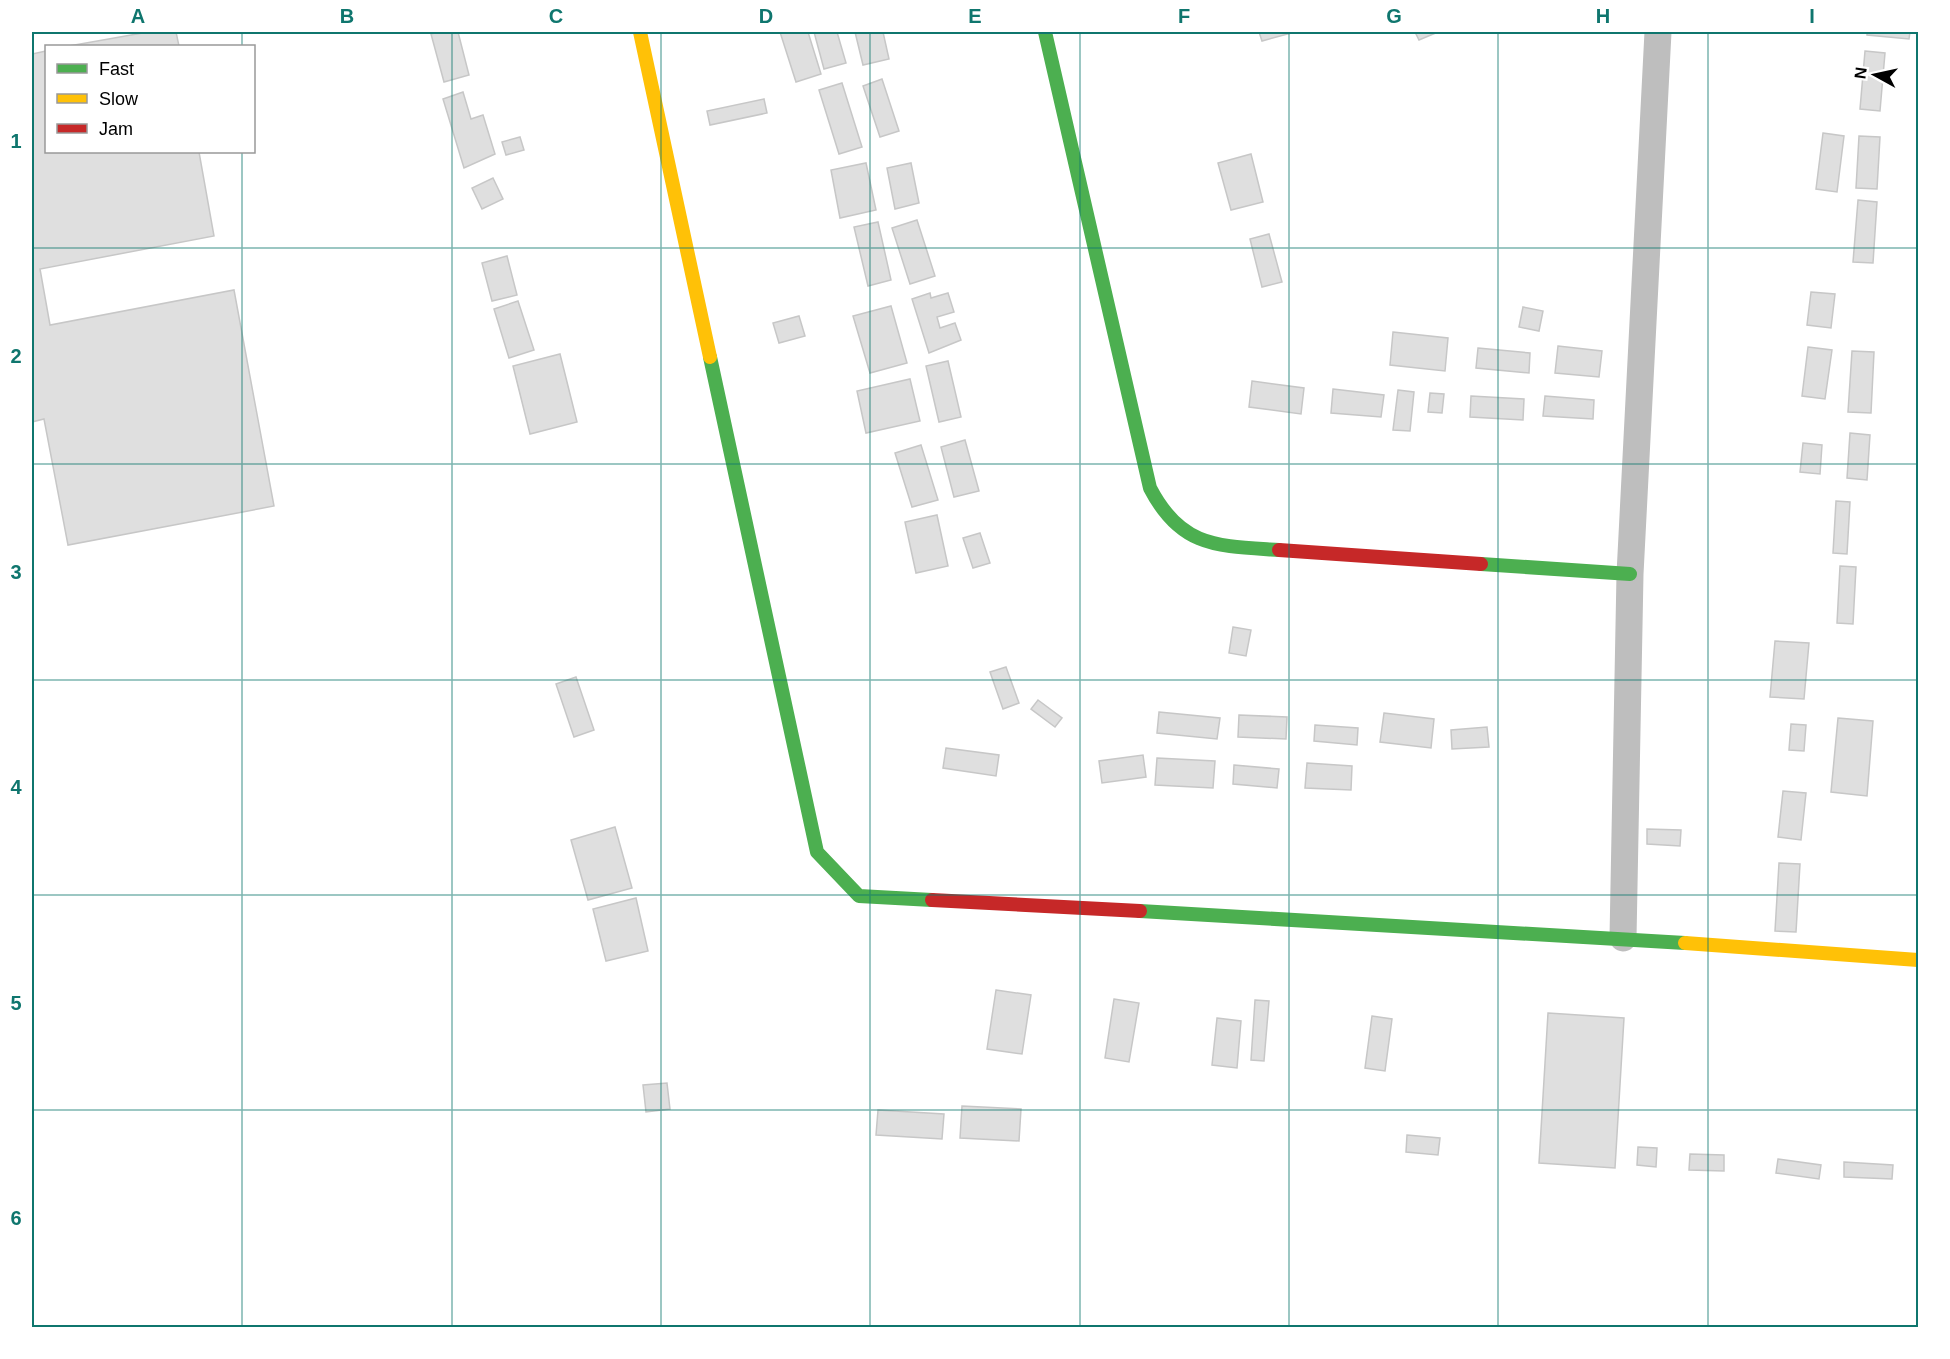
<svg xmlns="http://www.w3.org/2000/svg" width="1950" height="1359" viewBox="0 0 1950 1359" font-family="Arial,sans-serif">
	<rect width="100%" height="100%" fill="#fff"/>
	<g fill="#dfdfdf" stroke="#c7c7c7" stroke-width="1.5">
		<polygon points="148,32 176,32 179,46 69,46"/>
		<polygon points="438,32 458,32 469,75 444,82 431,34"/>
		<polygon points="780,32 808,32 821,74 796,82"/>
		<polygon points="814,32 837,32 846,63 824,69"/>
		<polygon points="855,32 883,32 889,59 863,65"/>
		<polygon points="1259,32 1295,32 1262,41"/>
		<polygon points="1415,32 1438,32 1419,40"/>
		<polygon points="1867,32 1910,32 1909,39 1867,35"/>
		<polygon points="46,51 46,152 199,152 214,236 40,269 50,325 234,290 274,506 68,545 44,419 32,422 32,54"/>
		<polygon points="1865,51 1885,53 1880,111 1860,109"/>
		<polygon points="882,79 899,131 880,137 863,86"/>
		<polygon points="842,83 862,147 839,154 819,90"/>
		<polygon points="463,92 471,119 483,115 495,154 464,168 443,99"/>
		<polygon points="764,99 767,113 710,125 707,111"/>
		<polygon points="1823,133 1844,136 1837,192 1816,189"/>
		<polygon points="1859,136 1880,137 1877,189 1856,188"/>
		<polygon points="520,137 524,150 506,155 502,142"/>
		<polygon points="1251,154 1263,202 1231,210 1218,163"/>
		<polygon points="866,163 876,210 840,218 831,170"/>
		<polygon points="911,163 919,203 895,209 887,168"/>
		<polygon points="493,178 503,199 482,209 472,188"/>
		<polygon points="1858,200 1877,202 1873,263 1853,262"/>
		<polygon points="917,220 935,276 910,284 892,228"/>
		<polygon points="878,222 891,280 868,286 854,227"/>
		<polygon points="1269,234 1282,282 1262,287 1250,239"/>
		<polygon points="507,256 517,295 492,301 482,263"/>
		<polygon points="1811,292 1835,294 1831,328 1807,325"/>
		<polygon points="930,293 931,298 948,293 954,312 937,317 940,328 955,323 961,340 929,353 912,299"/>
		<polygon points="518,301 534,350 509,358 494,309"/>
		<polygon points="891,306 907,363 870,373 853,316"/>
		<polygon points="1523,307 1543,311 1539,331 1519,327"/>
		<polygon points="799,316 805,336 779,343 773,323"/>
		<polygon points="1393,332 1448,338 1445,371 1390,365"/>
		<polygon points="1558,346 1602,351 1599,377 1555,373"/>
		<polygon points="1808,347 1832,350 1825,399 1802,396"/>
		<polygon points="1478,348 1530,353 1529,373 1476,368"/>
		<polygon points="1852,351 1874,352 1871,413 1848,412"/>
		<polygon points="560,354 577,422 530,434 513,366"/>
		<polygon points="948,361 961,417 939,422 926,366"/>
		<polygon points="910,379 920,421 866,433 857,391"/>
		<polygon points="1252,381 1304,388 1301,414 1249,407"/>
		<polygon points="1333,389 1384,395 1381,417 1331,413"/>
		<polygon points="1398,390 1414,392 1410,431 1393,430"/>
		<polygon points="1430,393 1444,394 1442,413 1428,412"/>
		<polygon points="1471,396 1524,399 1523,420 1470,417"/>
		<polygon points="1545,396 1594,400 1593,419 1543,416"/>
		<polygon points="1850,433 1870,435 1867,480 1847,478"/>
		<polygon points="965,440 979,491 954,497 941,447"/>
		<polygon points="1803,443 1822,445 1820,474 1800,472"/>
		<polygon points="921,445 938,500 912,507 895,453"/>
		<polygon points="1836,501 1850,502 1847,554 1833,553"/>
		<polygon points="937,515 948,566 916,573 905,522"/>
		<polygon points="980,533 990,563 973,568 963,538"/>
		<polygon points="1840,566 1856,567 1853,624 1837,623"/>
		<polygon points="1233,627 1251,630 1246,656 1229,653"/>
		<polygon points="1775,641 1809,643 1804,699 1770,697"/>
		<polygon points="1006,667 1019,703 1003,709 990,672"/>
		<polygon points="576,677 594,730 574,737 556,684"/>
		<polygon points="1038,700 1062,718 1055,727 1031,709"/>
		<polygon points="1159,712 1220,718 1217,739 1157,733"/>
		<polygon points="1384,713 1434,719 1431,748 1380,742"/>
		<polygon points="1239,715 1287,717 1286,739 1238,737"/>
		<polygon points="1838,718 1873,721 1867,796 1831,792"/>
		<polygon points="1791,724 1806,725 1804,751 1789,750"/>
		<polygon points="1315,725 1358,728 1357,745 1314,741"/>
		<polygon points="1487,727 1489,747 1452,749 1451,730"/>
		<polygon points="946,748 999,755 996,776 943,768"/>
		<polygon points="1143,755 1146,777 1102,783 1099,761"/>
		<polygon points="1157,758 1215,761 1213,788 1155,785"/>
		<polygon points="1307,763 1352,766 1351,790 1305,788"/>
		<polygon points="1234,765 1279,769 1277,788 1233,784"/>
		<polygon points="1783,791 1806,793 1801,840 1778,837"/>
		<polygon points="615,827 632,888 588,900 571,840"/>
		<polygon points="1647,829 1681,830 1680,846 1647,844"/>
		<polygon points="1779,863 1800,864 1796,932 1775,931"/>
		<polygon points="636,898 648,951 606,961 593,909"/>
		<polygon points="996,990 1031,995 1022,1054 987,1049"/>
		<polygon points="1114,999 1139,1003 1129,1062 1105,1058"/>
		<polygon points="1255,1000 1269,1001 1264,1061 1251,1060"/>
		<polygon points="1548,1013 1624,1018 1615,1168 1539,1163"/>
		<polygon points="1372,1016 1392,1019 1385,1071 1365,1068"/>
		<polygon points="1217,1018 1241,1021 1237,1068 1212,1065"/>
		<polygon points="667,1083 670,1109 646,1112 643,1085"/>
		<polygon points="962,1106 1021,1109 1019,1141 960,1138"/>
		<polygon points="878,1110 944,1114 942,1139 876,1135"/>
		<polygon points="1407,1135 1440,1138 1438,1155 1406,1152"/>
		<polygon points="1638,1147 1657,1148 1656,1167 1637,1165"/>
		<polygon points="1690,1154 1724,1155 1724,1171 1689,1170"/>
		<polygon points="1778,1159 1821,1165 1819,1179 1776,1173"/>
		<polygon points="1844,1162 1893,1165 1892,1179 1844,1177"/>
	</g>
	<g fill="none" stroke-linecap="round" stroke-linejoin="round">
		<polyline stroke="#bebebe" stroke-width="27" points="1623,938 1630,574 1658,32"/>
		<g stroke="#4caf50" stroke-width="14">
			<path d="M1045,32L1150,488C1181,548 1218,546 1279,550"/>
			<polyline points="710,357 817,852 859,896 932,900"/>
			<polyline points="1481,564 1630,574"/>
			<polyline points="1140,911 1685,943"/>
		</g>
		<g stroke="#ffc107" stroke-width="14">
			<polyline points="640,32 710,357"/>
			<polyline points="1685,943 1918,960"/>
		</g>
		<g stroke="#c62828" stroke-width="14">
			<polyline points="1279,550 1481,564"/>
			<polyline points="932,900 1140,911"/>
		</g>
	</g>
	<path fill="none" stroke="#0f766e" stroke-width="1.5" stroke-opacity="0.55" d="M242,32V46M452,32V1328M661,32V1328M870,32V1328M1080,32V1328M1289,32V1328M1498,32V1328M1708,32V1328M242,152V1328M32,248H1918M32,464H1918M32,680H1918M32,895H1918M32,1110H1918"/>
	<rect width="1950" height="1359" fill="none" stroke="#ffffff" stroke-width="66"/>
	<rect x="45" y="45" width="210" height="108" fill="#ffffff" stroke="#999999" stroke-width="1.5"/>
	<rect x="57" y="64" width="30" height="9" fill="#4caf50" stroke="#999999" stroke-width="1.5"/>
	<text x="99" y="75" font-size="18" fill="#000000">Fast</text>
	<rect x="57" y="94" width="30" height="9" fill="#ffc107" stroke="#999999" stroke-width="1.5"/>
	<text x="99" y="105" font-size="18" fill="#000000">Slow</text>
	<rect x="57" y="124" width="30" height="9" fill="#c62828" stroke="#999999" stroke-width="1.5"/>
	<text x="99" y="135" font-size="18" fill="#000000">Jam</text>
	<g transform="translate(1875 75) rotate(278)" stroke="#ffffff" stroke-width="4.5" paint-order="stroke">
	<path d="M0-4.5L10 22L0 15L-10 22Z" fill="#000000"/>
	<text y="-9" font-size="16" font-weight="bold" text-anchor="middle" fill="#000000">N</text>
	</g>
	<rect x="33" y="33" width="1884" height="1293" fill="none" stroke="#0f766e" stroke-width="2"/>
	<g font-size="20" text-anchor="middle" font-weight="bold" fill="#0f766e">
		<text x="138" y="23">A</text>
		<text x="347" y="23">B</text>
		<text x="556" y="23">C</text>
		<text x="766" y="23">D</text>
		<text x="975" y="23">E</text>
		<text x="1184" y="23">F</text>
		<text x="1394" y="23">G</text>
		<text x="1603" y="23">H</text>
		<text x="1812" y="23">I</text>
		<text x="16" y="148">1</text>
		<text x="16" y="363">2</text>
		<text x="16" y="579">3</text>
		<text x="16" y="794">4</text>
		<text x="16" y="1010">5</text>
		<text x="16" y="1225">6</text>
	</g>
</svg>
